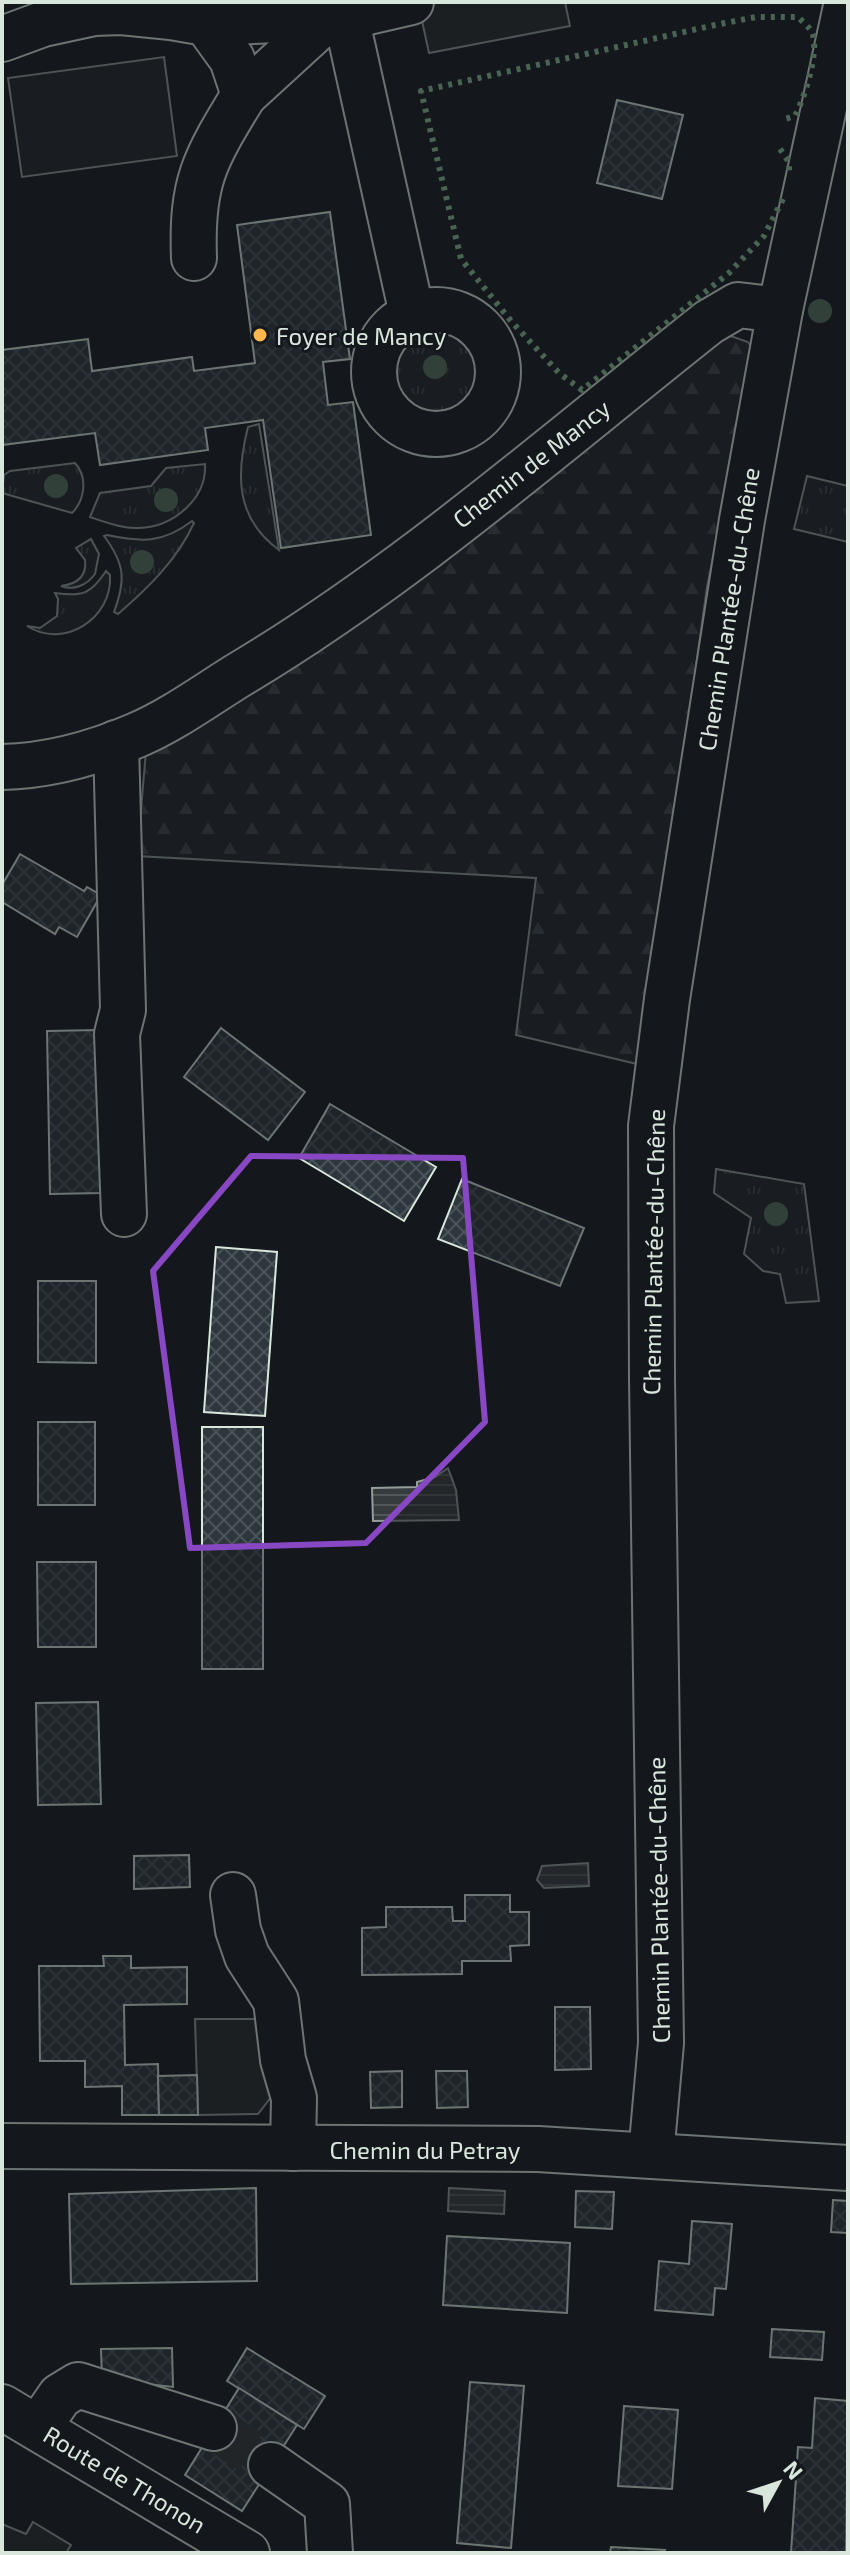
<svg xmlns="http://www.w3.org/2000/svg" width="850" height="2555" viewBox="0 0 850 2555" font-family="'Exo 2',sans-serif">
	<defs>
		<pattern id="grass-tufts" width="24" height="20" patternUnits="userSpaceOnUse" patternTransform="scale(2)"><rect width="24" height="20" fill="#202428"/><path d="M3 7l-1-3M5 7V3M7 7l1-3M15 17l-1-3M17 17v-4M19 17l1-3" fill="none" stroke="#404447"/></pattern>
		<pattern id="forest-firs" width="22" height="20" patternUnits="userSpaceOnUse" patternTransform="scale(2)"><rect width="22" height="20" fill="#202428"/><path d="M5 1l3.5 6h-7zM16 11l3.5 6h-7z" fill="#404447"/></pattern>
		<pattern id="water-rules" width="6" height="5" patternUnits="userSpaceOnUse" patternTransform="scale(2)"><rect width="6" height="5" fill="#363b3e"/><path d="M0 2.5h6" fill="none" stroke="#525759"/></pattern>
		<pattern id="building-cross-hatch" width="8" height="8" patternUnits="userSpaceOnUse" patternTransform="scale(2)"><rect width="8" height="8" fill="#2c363c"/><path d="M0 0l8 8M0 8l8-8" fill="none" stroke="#4a5358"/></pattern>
	</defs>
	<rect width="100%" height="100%" fill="#14181c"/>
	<g fill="url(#grass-tufts)" stroke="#939e99" stroke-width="2">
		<circle cx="436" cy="371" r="46"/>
		<path d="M259,424L279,550C235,518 236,474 248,427Z"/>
		<path d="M75,463C88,477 85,500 72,513L2,493L4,475L10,471Z"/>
		<path d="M205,464C207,499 173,527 139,528C123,529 105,522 90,517L100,493L151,486L166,468Z"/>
		<polygon points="807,476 848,486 848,542 794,529"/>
		<path d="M192,521L194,523C177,560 148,588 118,614L114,612C126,580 125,564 104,536L107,535C141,542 162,544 192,521Z"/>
		<path d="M91,539L99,554L95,574C87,585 74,591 61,586C77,584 87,577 85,560L76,548Z"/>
		<path d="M106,571L110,575C113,618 64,650 27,626L40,628L57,616L58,599L55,593C82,597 91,594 106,571Z"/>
		<polygon points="716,1169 804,1184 819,1301 786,1303 780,1274 763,1271 744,1254 751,1218 714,1193"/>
	</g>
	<polygon fill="url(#forest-firs)" stroke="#939e99" stroke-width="2" points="722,333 748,342 760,360 728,485 707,587 641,1065 516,1035 536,878 137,856 146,751"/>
	<polygon fill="#202428" stroke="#939e99" stroke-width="2" points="164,57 177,156 22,177 8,78"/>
	<g fill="#24282b" stroke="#939e99" stroke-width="2">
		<polygon points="418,2 565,2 570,26 429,53"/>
		<polygon points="195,2019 270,2019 275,2092 258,2114 198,2115"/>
		<polygon points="33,2522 71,2545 66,2553 2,2553 2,2524 26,2534"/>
	</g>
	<g fill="url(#water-rules)" stroke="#939e99" stroke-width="2">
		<polygon points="448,1468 456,1490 459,1520 373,1521 372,1488 417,1487 417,1482 435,1477"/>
		<polygon points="588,1863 589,1886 544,1888 537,1880 542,1866"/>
		<polygon points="449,2188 505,2191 504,2214 448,2211"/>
	</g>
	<g fill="url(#building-cross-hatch)" stroke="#d8e6dc" stroke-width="2">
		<polygon points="617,100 683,115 662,199 597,183"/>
		<polygon points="330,212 350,359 323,362 328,405 353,402 371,535 281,548 263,420 205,428 208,450 100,465 95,433 2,445 2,350 88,339 92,371 192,357 194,371 255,363 237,225"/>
		<polygon points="20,854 84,891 87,887 101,895 77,937 59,927 55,934 2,902 2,885"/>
		<polygon points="221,1028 305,1092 268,1140 184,1077"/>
		<polygon points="98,1030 101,1193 50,1194 47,1031"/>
		<polygon points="330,1104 436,1167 404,1221 299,1158"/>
		<polygon points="462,1179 584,1228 560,1286 438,1239"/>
		<polygon points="216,1247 277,1252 265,1416 204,1412"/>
		<polygon points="38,1281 96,1281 96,1363 38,1362"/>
		<rect x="38" y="1422" width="57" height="83"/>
		<rect x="202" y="1427" width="61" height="242"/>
		<polygon points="37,1562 96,1562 96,1647 38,1647"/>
		<polygon points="98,1702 101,1804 38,1805 36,1703"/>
		<polygon points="189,1855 190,1887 134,1889 134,1856"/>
		<polygon points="465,1895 510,1895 510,1912 529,1912 529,1945 510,1946 511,1961 462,1961 462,1974 362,1975 362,1928 386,1927 386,1907 452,1907 453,1921 465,1921"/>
		<polygon points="103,1956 131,1956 131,1968 187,1967 187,2004 124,2005 125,2065 158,2064 159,2115 122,2115 122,2086 85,2087 85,2061 40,2061 39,1966 104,1966"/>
		<polygon points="555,2007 590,2007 591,2069 555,2070"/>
		<polygon points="402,2071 402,2107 371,2108 370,2072"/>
		<polygon points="436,2071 467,2071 468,2107 437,2108"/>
		<polygon points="197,2075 198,2115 159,2115 158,2076"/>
		<polygon points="256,2188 257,2281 71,2284 69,2194"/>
		<polygon points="576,2191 614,2192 612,2229 575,2227"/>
		<polygon points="833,2200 848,2201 848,2233 831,2232"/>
		<polygon points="692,2221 732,2224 726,2289 715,2288 713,2315 655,2310 659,2261 689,2264"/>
		<polygon points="447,2236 570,2243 567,2313 443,2305"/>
		<polygon points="772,2329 824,2332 822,2360 770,2357"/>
		<polygon points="172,2348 173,2387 102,2379 101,2349"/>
		<polygon points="247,2348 325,2396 304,2429 227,2381"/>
		<polygon points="470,2382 524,2386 511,2548 457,2543"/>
		<polygon points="239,2388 297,2425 242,2511 185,2475"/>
		<polygon points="815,2398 848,2401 846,2553 791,2553 798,2447 812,2448"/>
		<polygon points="624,2406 678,2410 672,2489 618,2486"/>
		<polygon points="611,2547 665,2550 664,2553 610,2553"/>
	</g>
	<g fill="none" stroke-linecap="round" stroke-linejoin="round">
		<polyline stroke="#313739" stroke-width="44" stroke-dasharray="44 22" stroke-linecap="butt" points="214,2428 271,2465"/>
		<g stroke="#d8e6dc" stroke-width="48">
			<g id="minor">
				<polyline points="346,17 412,314"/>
				<polyline points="2,39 43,24 94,13 121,12 171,17 206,23 346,17 411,2"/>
				<polyline points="244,95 327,19"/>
				<path d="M194,258C191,181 205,159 244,95L232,59L206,23"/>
				<circle cx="436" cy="372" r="62"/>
				<polyline points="116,743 123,1010 117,1034 124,1214"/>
				<path d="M2,767C48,766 95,753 137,735C172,720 205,696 237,676C405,576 556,443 709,322L738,305L780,310"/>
				<polyline points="233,1895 238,1930 247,1956 276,2001 283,2060 294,2098 293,2148"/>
				<polyline points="2,2146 538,2149 848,2168"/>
				<polyline points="651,2155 661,2043 652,1378 651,1126 667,999 742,520 780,310 847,2"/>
				<polyline points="38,2428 60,2396 78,2385 214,2428"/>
				<polyline points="271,2465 327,2504 330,2553"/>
			</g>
		</g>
		<g stroke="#d8e6dc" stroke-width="48">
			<polyline id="major" points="2,2407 247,2553"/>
		</g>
		<use href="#minor" stroke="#14181c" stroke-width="44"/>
		<use href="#major" stroke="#14181c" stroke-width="44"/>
		<g stroke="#8ac095" stroke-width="6" stroke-dasharray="4 6" stroke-linecap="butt">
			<polyline points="780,149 789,162 789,173"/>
			<path d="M783,199L764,236L729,273L582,390L559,373L511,321L461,259L421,91L715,25L756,17H798C803,22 809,27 812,32C820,51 804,99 795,116L785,119"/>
		</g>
	</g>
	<g fill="#55745f">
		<circle cx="820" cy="311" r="12"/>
		<circle cx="435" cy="367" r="12"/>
		<circle cx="56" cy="486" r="12"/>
		<circle cx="166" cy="500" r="12"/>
		<circle cx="142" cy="562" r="12"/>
		<circle cx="776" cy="1214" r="12"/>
	</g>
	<path d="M0 0H850V2555H0ZM251,1156L463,1158L485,1422L366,1543L190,1548L153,1271Z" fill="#14181c" fill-opacity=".55" fill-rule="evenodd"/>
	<path fill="none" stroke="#8948c3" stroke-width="6" stroke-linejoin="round" d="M251,1156L463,1158L485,1422L366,1543L190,1548L153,1271Z"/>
	<circle fill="#ffb74d" stroke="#14181c" stroke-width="3" cx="260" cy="335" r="8"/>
	<g text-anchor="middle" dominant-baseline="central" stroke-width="6" stroke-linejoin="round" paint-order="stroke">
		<g font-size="24" fill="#d8e6dc" stroke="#14181c" text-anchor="start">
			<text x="276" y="335">Foyer de Mancy</text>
		</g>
		<g font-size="24" fill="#d8e6dc" stroke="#14181c">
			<text transform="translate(531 463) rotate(-38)">Chemin de Mancy</text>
			<text transform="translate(728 609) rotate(-81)">Chemin Plantée-du-Chêne</text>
			<text transform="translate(653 1252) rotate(-89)">Chemin Plantée-du-Chêne</text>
			<text transform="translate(658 1900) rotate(-91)">Chemin Plantée-du-Chêne</text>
			<text x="425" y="2149">Chemin du Petray</text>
			<text transform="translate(125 2479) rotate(31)">Route de Thonon</text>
		</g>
	</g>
	<rect width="850" height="2555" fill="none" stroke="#d8e6dc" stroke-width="8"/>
	<g transform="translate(778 2483) rotate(50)" stroke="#14181c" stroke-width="6" paint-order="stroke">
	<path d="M0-6L14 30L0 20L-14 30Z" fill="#d8e6dc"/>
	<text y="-12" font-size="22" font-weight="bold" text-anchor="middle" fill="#d8e6dc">N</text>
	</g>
</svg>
